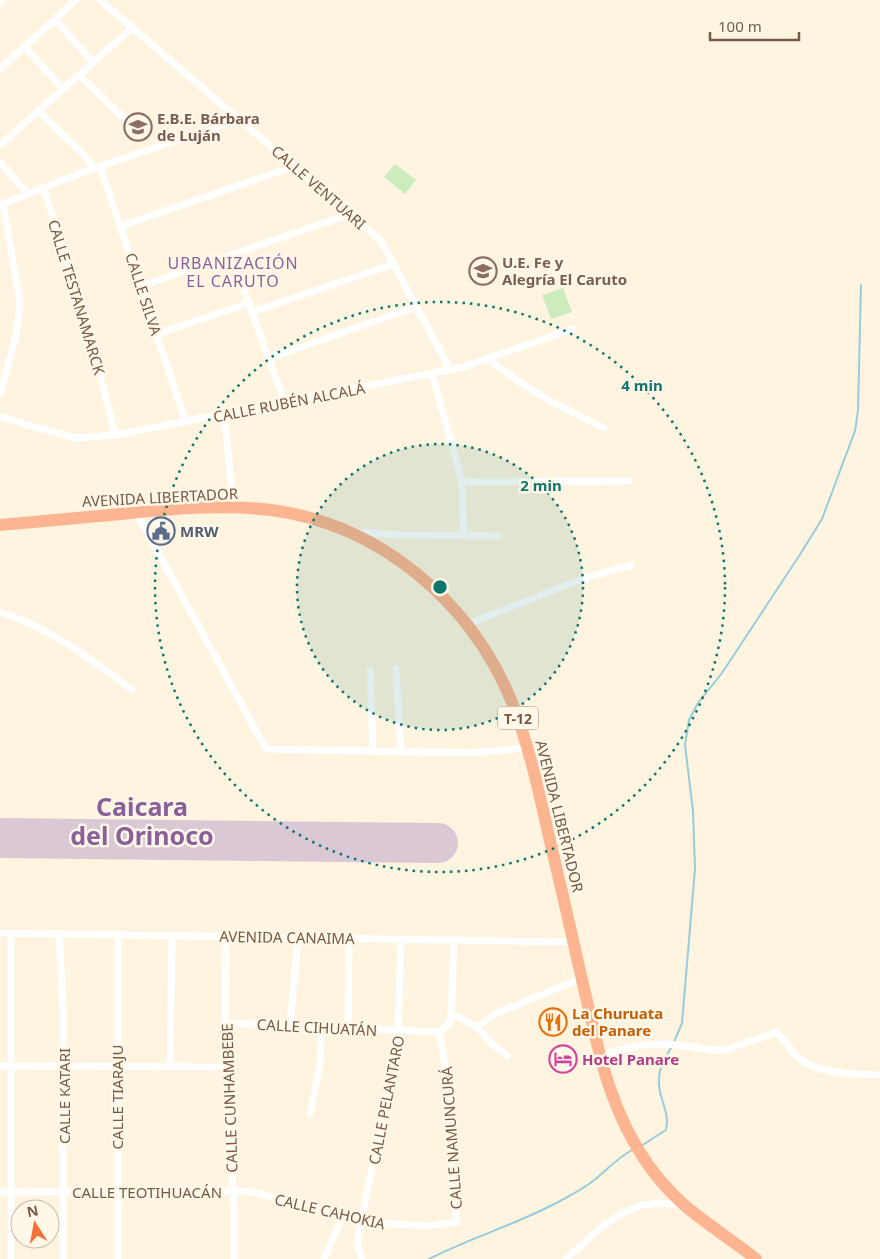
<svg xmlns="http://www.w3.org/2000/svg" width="880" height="1259" viewBox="0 0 880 1259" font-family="'Noto Sans',sans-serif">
	<rect width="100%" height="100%" fill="#fef4e0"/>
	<g fill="#cdecbd">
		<polygon points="395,164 416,180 405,194 384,177"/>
		<polygon points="563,288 572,312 551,319 542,295"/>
	</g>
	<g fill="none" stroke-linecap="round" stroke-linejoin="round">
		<g stroke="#99ccdb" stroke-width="2">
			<polyline points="674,1042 682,1023 695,869 693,811 685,745 689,720 698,703 722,673 801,553 822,519 855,431 858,411 861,285"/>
			<path d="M641,1146L666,1130C671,1112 657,1097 659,1079C659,1067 666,1057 672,1046"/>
			<path d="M429,1259C472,1237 518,1224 560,1201C571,1195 583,1189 593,1181C607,1170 616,1159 632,1150"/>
		</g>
		<polyline stroke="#dac9d4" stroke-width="40" points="0,838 438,843"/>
		<g stroke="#fff" stroke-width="7">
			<polyline points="100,0 381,241 450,369"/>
			<polyline points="0,3 2,0"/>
			<polyline points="55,20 93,62"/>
			<polyline points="25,47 63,89"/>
			<polyline points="0,69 76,0"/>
			<polyline points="79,75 128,122"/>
			<polyline points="38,111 82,153 95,168"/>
			<polyline points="0,145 132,28"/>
			<polyline points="0,162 28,194"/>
			<polyline points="100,166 186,422"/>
			<polyline points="43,187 88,324 115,435"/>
			<polyline points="0,205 89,170 240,119"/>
			<polyline points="121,226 295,166"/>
			<polyline points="231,255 285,403"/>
			<polyline points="141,286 350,214"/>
			<polyline points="252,312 394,264"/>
			<polyline points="157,334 249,303"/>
			<polyline points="269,358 416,307"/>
			<path d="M489,359C524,389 563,408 604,428"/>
			<polyline points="432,373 462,482 464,536"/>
			<polyline points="0,394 16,336 20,302 3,204"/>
			<polyline points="224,415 234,508"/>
			<polyline points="0,417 75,438 115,435 463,367 573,329"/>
			<polyline points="462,482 629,481"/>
			<polyline points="136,512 266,749 472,753 527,748"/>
			<polyline points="356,532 401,535 497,536"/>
			<path d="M0,612C49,627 92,660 132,690"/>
			<polyline points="468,624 582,579 631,565"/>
			<polyline points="396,669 401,751"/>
			<polyline points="370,670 373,751"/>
			<polyline points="0,933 573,942"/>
			<polyline points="11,933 11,1259"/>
			<polyline points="59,934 63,1007 63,1259"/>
			<polyline points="118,935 118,1259"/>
			<polyline points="226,936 225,1067 234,1204 234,1259"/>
			<polyline points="452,1014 477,1027 490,1042 507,1056"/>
			<polyline points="225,1023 439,1032"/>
			<polyline points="290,1026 298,937"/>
			<polyline points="477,1027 497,1013 582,978"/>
			<polyline points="348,1028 349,938"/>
			<polyline points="439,1032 449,1024 451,1017 454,940"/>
			<path d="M600,1055L642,1045L669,1044L722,1051L777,1032C784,1041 791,1052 800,1059C817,1073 859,1075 880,1075"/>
			<polyline points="0,1066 225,1067"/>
			<polyline points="170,1067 172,935"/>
			<polyline points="310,1114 320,1063 322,1027"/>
			<polyline points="0,1192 247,1191 375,1223 428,1226 457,1222 451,1174 449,1086 439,1032"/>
			<polyline points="324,1259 343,1215"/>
			<polyline points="362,1259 358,1248 358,1238 398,1038 401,939"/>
			<path d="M566,1259C588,1240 611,1214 640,1206C653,1202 669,1204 683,1205"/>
		</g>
		<path stroke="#fdb591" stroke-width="12" d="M0,525C40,521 81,518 121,514C170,509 221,504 271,510C379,524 470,601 511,700C531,749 541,803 553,854C570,924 584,993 602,1063C617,1117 644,1172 689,1209C710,1226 734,1242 756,1259"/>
	</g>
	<circle cx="440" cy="587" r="143" fill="#0f766e" fill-opacity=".12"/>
	<g fill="none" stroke="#0f766e" stroke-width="2.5" stroke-dasharray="2.5 5">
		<circle cx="440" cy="587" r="143"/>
		<circle cx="440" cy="587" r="285"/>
	</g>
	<defs>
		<g id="school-ring" transform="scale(1.4375)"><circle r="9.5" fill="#fff7e7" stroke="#8d6e63" stroke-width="1.5"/><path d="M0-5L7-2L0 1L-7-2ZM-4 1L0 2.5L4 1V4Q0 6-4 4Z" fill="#8d6e63"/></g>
		<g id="civic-ring" transform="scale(1.4375)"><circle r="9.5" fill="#fff7e7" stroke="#5c6f8a" stroke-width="1.5"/><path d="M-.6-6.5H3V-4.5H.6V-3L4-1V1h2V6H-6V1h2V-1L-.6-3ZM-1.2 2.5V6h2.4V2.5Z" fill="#5c6f8a"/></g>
		<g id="restaurant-ring" transform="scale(1.4375)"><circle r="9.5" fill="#fff7e7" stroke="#e8710a" stroke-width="1.5"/><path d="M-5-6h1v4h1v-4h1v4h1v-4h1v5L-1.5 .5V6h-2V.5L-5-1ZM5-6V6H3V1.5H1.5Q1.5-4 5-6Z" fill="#e8710a"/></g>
		<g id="hotel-ring" transform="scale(1.4375)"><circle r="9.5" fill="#fff7e7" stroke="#d1479c" stroke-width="1.5"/><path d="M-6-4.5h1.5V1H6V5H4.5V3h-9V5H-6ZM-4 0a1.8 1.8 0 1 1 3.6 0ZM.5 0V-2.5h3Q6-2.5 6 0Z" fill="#d1479c"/></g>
	</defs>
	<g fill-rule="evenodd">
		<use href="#school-ring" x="138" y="127"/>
		<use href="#school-ring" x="483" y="271"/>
		<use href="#civic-ring" x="161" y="531"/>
		<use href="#restaurant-ring" x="553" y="1022"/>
		<use href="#hotel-ring" x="563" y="1059"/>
	</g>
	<g text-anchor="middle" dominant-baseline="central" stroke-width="5" stroke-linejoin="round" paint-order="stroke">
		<rect fill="#fff7e7" stroke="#9f8976" stroke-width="1" x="498" y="706.5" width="40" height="23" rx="4"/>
		<g font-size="14" font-weight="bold" fill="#765a45">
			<text x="518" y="718">T-12</text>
		</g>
		<g font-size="15" font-weight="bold" fill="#785e54" stroke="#fff7e7" text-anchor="start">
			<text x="157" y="118">E.B.E. Bárbara<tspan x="157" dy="17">de Luján</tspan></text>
			<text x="502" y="262">U.E. Fe y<tspan x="502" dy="17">Alegría El Caruto</tspan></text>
		</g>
		<g font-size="15" fill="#765a45" stroke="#fff7e7">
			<text transform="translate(319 187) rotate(41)">CALLE VENTUARI</text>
			<text transform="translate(144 294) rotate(72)">CALLE SILVA</text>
			<text transform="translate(77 297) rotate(73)">CALLE TESTANAMARCK</text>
			<text transform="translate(289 402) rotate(-11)">CALLE RUBÉN ALCALÁ</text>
			<text transform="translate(160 497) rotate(-3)">AVENIDA LIBERTADOR</text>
			<text transform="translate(560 816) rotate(76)">AVENIDA LIBERTADOR</text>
			<text transform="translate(287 937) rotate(1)">AVENIDA CANAIMA</text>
			<text transform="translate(317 1027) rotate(3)">CALLE CIHUATÁN</text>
			<text transform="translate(64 1096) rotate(-90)">CALLE KATARI</text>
			<text transform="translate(117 1097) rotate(-90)">CALLE TIARAJU</text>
			<text transform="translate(229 1098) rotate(-92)">CALLE CUNHAMBEBE</text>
			<text transform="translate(386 1100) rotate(-79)">CALLE PELANTARO</text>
			<text transform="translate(451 1138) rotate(-94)">CALLE NAMUNCURÁ</text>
			<text x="147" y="1192">CALLE TEOTIHUACÁN</text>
			<text transform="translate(330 1211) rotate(13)">CALLE CAHOKIA</text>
		</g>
		<g font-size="15" font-weight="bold" fill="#4e5e75" stroke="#fff7e7" text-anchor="start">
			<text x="180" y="531">MRW</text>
		</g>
		<g font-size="15" font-weight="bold" fill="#c56008" stroke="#fff7e7" text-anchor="start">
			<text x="572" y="1013">La Churuata<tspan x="572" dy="17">del Panare</tspan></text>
		</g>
		<g font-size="15" font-weight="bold" fill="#b23c85" stroke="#fff7e7" text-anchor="start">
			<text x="582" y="1059">Hotel Panare</text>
		</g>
		<g font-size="16" letter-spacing="1" fill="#8b609a" stroke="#fff7e7">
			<text x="233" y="263">URBANIZACIÓN<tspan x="233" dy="18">EL CARUTO</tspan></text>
		</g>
		<g font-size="25" font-weight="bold" fill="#8b609a" stroke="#fff7e7">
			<text x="142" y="806">Caicara<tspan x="142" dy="29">del Orinoco</tspan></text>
		</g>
	</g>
	<circle cx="440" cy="587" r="8" fill="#0f766e" stroke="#fff7e7" stroke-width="2.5"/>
	<g font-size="15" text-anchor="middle" font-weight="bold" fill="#0f766e" stroke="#fff7e7" stroke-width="5" stroke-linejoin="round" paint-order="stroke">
		<text x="642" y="391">4 min</text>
		<text x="541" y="491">2 min</text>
	</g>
	<g transform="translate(35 1224) rotate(349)"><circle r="24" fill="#fff7e7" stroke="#c8b8a6"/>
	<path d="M0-4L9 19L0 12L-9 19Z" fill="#f1713b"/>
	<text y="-8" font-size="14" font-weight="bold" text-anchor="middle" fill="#765a45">N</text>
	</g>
	<path d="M710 32v8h89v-8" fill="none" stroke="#765a45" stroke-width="2.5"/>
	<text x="718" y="32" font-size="15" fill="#765a45" stroke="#fff7e7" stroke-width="4" paint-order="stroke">100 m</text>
</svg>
